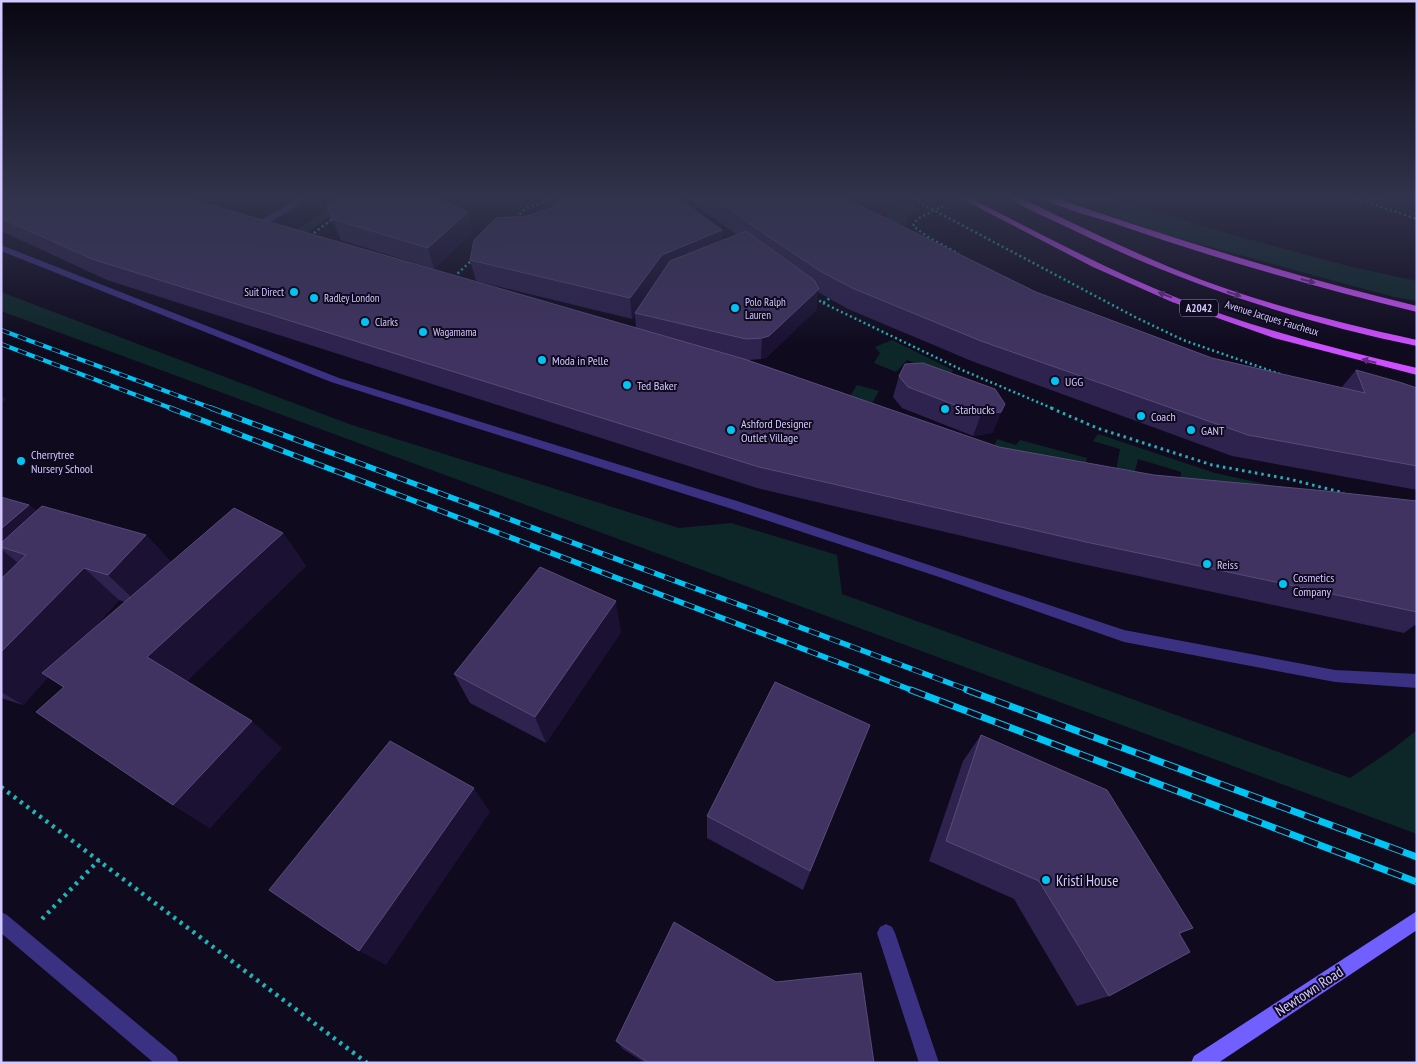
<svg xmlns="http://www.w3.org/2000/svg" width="1418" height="1064" viewBox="0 0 1418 1064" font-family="'PT Sans Narrow',sans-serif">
	<rect width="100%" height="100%" fill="#0f0a1e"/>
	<g fill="#0d2729">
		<polygon points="341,197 355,197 303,236 273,249"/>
		<polygon points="1061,197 1107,197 1229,234 1352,267 1417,281 1417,301 1394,297 1156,232"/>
		<polygon points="1362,197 1417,197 1417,215"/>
		<polygon points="903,202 920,209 907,218 904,229 887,223 887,213"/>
		<polygon points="1,292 349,424 679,528 731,523 837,555 842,594 1350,778 1393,749 1417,730 1417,834 1,311"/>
		<polygon points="892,340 953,370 950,377 907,360 896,372 874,363 880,353 875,347"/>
		<polygon points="857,385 879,391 871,405 850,396"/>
		<polygon points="1098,434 1215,473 1293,490 1180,485 1181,472 1138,459 1135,471 1145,474 1116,470 1120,449 1093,441"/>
		<polygon points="997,439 1016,445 1020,440 1087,458 1084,469 993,449"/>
	</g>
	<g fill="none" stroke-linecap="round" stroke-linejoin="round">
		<polygon fill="#05143d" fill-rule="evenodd" points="1386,197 1417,197 1417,213 1393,206"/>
		<g stroke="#22b3b8" stroke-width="2.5" stroke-dasharray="2 3" stroke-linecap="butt">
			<polyline points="909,197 1135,317 1183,340 1280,374"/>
			<polyline points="1352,197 1417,219"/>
			<polyline points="943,206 917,219 913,226 928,237 959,254"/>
			<polyline points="516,218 525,209 556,197"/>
			<polyline points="310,236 335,217"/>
			<polyline points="454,277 473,259"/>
			<polyline points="815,298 823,303 833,296"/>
			<polyline points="823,303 962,370 1054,409"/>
		</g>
		<polyline stroke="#22b3b8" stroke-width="3" stroke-dasharray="2.5 4" stroke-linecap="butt" points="1051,408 1097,428 1212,465 1289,479 1344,493"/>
		<g stroke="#22b3b8" stroke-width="4.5" stroke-dasharray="3 5" stroke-linecap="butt">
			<polyline points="1,787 367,1063"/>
			<polyline points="42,919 99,860"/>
		</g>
		<g fill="#3b3182" fill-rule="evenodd">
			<path d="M299,197H308C300,205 256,234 247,227L279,210Z"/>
			<polygon points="1,245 339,378 740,502 1124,630 1335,670 1417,674 1417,688 1335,682 1124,642 939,577 732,509 331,382 1,251"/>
			<polygon points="1,912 7,915 176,1056 179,1063 154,1063 1,933"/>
		</g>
		<polygon fill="#3b3182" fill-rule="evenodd" points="886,924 892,927 895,933 939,1063 919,1063 877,933 880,927"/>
		<polygon fill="#715fff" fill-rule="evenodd" points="1417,911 1417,930 1218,1063 1191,1063 1194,1056"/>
		<g fill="#cd4fff" fill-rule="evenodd">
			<path d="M958,197H968C1038,232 1107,270 1180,299C1257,329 1337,349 1417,368V375L1274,338L1172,302L1093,267Z"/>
			<path d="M1009,197H1019C1079,226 1139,256 1202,280C1272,306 1344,324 1417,340V346C1297,321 1183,284 1073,230C1057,222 1020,207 1009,197Z"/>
			<path d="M1042,197H1053C1173,239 1294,276 1417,306V312C1314,287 1213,258 1113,223C1098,218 1052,206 1042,197Z"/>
		</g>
		<g stroke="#00c4f3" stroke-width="4.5">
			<g id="rail-far2">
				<polyline points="1,330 214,409"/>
				<polyline points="1,344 173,409"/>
			</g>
		</g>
		<g stroke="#00c4f3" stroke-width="5.5">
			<g id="rail-far1">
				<polyline points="170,408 914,691"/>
				<polyline points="211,408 971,691"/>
			</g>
		</g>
		<g stroke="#00c4f3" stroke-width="7">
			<g id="rail">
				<polyline points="911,690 1417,882"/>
				<polyline points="967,690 1417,857"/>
			</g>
		</g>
		<use href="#rail-far2" stroke="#0f0a1e" stroke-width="3" stroke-dasharray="9" stroke-linecap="butt"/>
		<use href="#rail-far1" stroke="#0f0a1e" stroke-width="4" stroke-dasharray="11" stroke-linecap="butt"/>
		<use href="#rail" stroke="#0f0a1e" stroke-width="5" stroke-dasharray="15" stroke-linecap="butt"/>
	</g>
	<g fill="#2e224e" fill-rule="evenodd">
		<polygon points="1,197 636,328 635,315 632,319 476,281 470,260 722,230 722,240 737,235 686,197 843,197 1036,292 1212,358 1341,388 1356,370 1417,388 1417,490 1232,456 974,362 848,309 818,292 816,310 767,357 761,359 749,360 999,447 1154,475 1417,501 1417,626 1415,625 1404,633 1073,562 757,488 107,280 1,231"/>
		<polygon points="327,206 473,232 434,269 341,240"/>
		<polygon points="899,376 1005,404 992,433 973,436 902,408 893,397"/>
		<path d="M1,497L29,505L36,511L146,535L171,562L283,533L306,566L187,681L282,748L210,828L173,805L64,688L48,677L23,705L1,698ZM119,600L125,602L92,630Z"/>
		<polygon points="621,632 546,743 470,703 454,674"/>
		<polygon points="981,735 1193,928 1180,934 1109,996 1077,1006 1014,899 929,861 963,761"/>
		<polygon points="859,752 803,890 707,838 707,816"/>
		<polygon points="776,982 874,1063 645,1063 623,1049 616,1041"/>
	</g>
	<g fill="#1a1133">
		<polygon points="468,212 473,232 434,269 428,248"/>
		<polygon points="722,230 722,251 635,313 635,315 632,319 630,298 662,255"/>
		<polygon points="819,289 816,310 767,357 761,359 762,338"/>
		<polygon points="1,395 6,400 1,404"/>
		<polygon points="1005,404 992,433 973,436 981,415"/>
		<polygon points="29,505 65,538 26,555 1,547 1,529"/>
		<polygon points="283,533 306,566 182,686 147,657"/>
		<polygon points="146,535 177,568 142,607 108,575"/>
		<polygon points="1,549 30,573 1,600"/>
		<polygon points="84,568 119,600 23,705 1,692 1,652"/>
		<polygon points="616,601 621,632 546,743 535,717"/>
		<polygon points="252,721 282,748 210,828 173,805"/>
		<polygon points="474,788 490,812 386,965 359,951"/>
	</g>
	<g fill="#403361" stroke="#574b7a">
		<polygon points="1,197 183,197 744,359 999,447 1154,475 1326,491 1417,501 1417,612 1086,542 759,467 92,259 1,218"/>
		<polygon points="339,197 439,197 445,202 468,212 428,248 332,219 327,206"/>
		<polygon points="563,197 676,197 722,230 662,255 630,298 470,260 474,240 496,218 527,216 551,208"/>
		<polygon points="714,197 843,197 1036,292 1212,358 1365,393 1356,370 1399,382 1417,388 1417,466 1248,435 981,341 852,288 820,271 763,233"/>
		<polygon points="746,231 814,280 819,289 769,336 762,338 746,339 635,313 670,261"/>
		<polygon points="923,363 995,389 1005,404 1001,412 981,415 908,387 899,376 905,364"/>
		<polygon points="1,497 29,505 1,529"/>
		<polygon points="42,506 146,535 108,575 84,568 1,652 1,579 26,555 1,547 1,543"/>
		<polygon points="234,508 283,533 147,657 252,721 173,805 36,712 64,687 42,673"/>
		<polygon points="540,567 616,601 535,717 454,674"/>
		<polygon points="775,682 870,725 810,871 707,816"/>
		<polygon points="981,735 1107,790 1193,928 1179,933 1190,952 1109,996 1039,881 946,841"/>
		<polygon points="390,741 474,788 359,951 269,890"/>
		<polygon points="674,922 776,982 861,973 874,1063 649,1063 616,1041"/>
	</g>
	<defs><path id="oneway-solid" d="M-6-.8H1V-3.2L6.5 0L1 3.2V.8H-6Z" transform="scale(1.25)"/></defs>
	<g fill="#642983">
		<use href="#oneway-solid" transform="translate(1308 281) rotate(15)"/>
		<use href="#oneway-solid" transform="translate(1234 294) rotate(18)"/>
		<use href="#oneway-solid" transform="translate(1165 295) rotate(-159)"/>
		<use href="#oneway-solid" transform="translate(1369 361) rotate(-166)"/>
	</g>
	<linearGradient id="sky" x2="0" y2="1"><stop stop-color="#080610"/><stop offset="0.57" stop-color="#31334c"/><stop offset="1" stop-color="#31334c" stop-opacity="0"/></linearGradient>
	<rect width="1418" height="346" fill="url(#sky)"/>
	<g fill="#00c4f3" stroke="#0f0a1e" stroke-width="2">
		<circle cx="294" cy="292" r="5"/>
		<circle cx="314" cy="298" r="5"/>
		<circle cx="735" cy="308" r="5"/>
		<circle cx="365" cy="322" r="5"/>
		<circle cx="423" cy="332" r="5"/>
		<circle cx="542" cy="360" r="5"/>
		<circle cx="1055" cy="381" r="5"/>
		<circle cx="627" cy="385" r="5"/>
		<circle cx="945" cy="409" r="5"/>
		<circle cx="1141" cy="416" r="5"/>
		<circle cx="731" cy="430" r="5"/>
		<circle cx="1191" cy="430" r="5"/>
		<circle cx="21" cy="461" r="5"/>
		<circle cx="1207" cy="564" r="5"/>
		<circle cx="1283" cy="584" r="5"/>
		<circle cx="1046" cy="880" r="5"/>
	</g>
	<g text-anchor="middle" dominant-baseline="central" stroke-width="4" stroke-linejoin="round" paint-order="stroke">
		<g font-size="11" fill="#d3c8ff" stroke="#0f0a1e" text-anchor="start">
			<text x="284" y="292" text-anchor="end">Suit Direct</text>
			<text x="324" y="298">Radley London</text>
			<text x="745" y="302">Polo Ralph<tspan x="745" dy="13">Lauren</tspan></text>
			<text x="375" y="322">Clarks</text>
			<text x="433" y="332">Wagamama</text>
		</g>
		<rect fill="#0f0a1e" stroke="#988fbc" stroke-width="1" x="1180" y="299.5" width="38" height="17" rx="4"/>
		<g font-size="11" font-weight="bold" fill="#d3c8ff">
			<text x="1199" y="308">A2042</text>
		</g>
		<g font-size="11" fill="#d3c8ff" stroke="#0f0a1e">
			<text transform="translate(1272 318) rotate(17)">Avenue Jacques Faucheux</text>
		</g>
		<g font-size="12" fill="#d3c8ff" stroke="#0f0a1e" text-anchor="start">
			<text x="552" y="360">Moda in Pelle</text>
			<text x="1065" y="381">UGG</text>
			<text x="637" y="385">Ted Baker</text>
			<text x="955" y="409">Starbucks</text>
			<text x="1151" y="416">Coach</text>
			<text x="741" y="423">Ashford Designer<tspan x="741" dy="14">Outlet Village</tspan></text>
			<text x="1201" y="430">GANT</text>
			<text x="31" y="454">Cherrytree<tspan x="31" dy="14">Nursery School</tspan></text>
			<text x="1217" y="564">Reiss</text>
			<text x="1293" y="577">Cosmetics<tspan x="1293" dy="14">Company</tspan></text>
		</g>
		<g font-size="15" fill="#d3c8ff" stroke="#0f0a1e" text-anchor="start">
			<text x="1056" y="880">Kristi House</text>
		</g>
		<g font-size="15" fill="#d3c8ff" stroke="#0f0a1e">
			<text transform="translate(1309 991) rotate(-33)">Newtown Road</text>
		</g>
	</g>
	<rect width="1418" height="1064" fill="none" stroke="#d3c8ff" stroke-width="5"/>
</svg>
